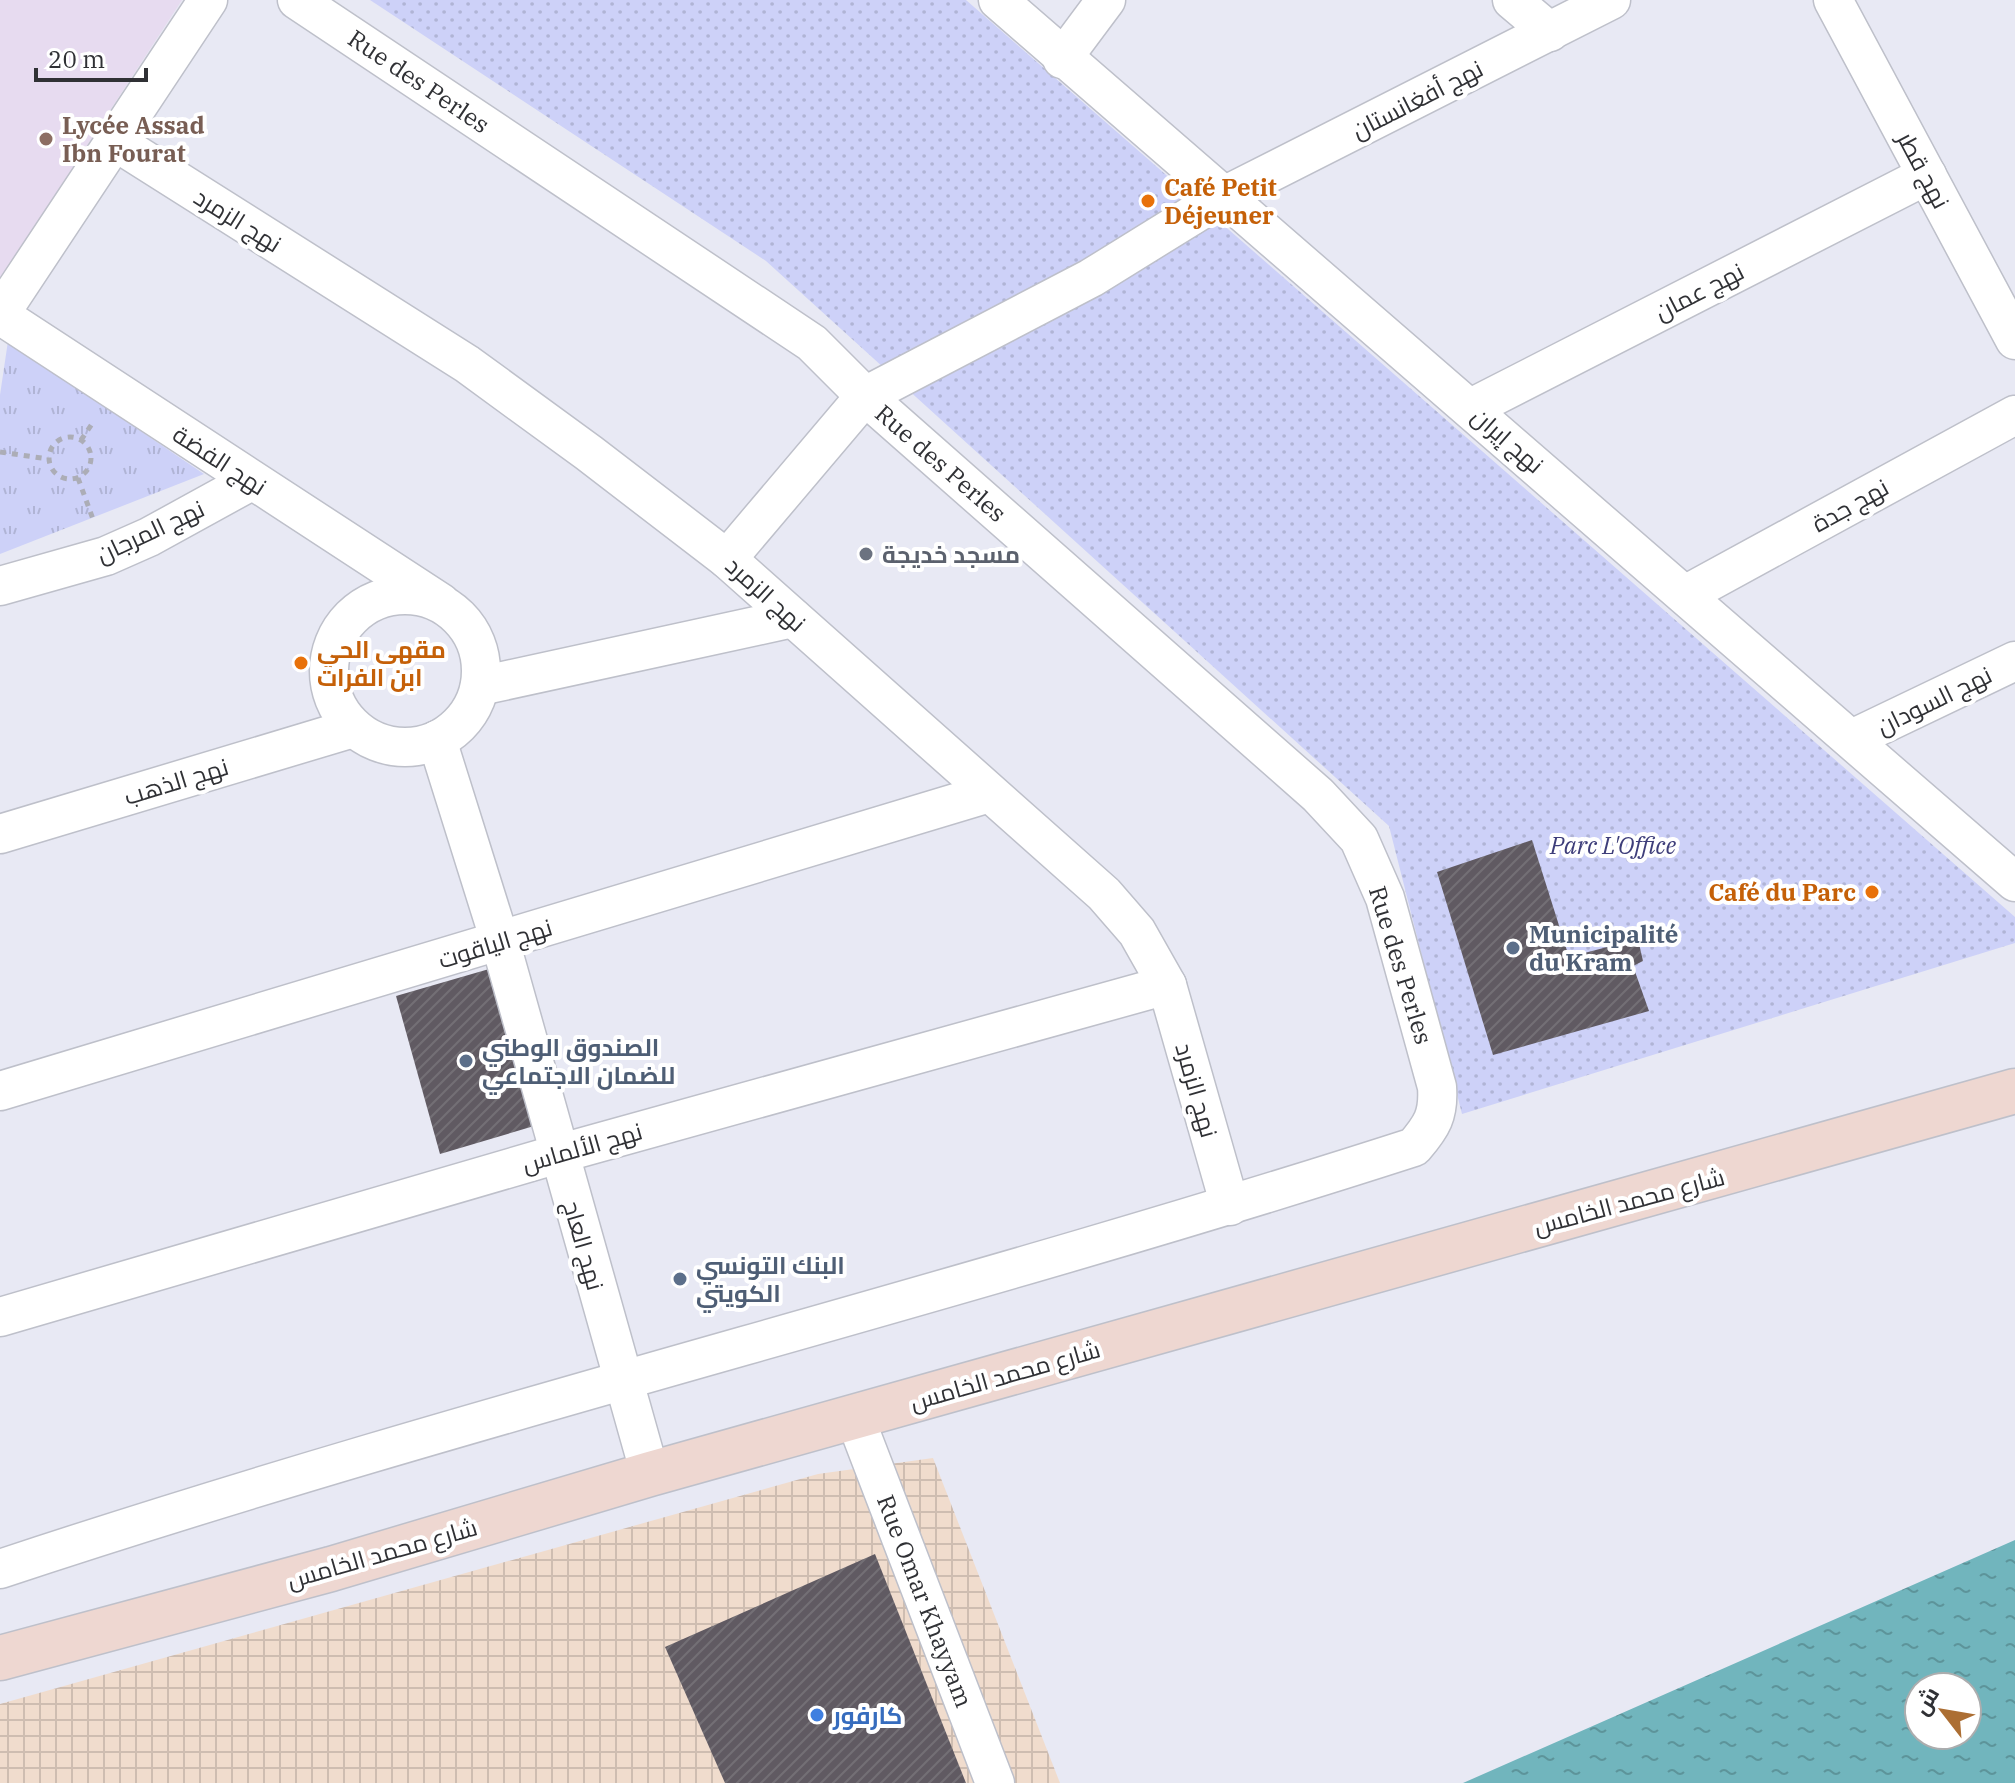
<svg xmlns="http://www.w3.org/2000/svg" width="2015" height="1783" viewBox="0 0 2015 1783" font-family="'IBM Plex Serif',Cairo,serif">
	<defs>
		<pattern id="industrial-grid" width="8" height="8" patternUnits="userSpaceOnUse" patternTransform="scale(2)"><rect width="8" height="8" fill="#f0dccd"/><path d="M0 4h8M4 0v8" fill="none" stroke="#cebdb1"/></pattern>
		<pattern id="grass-tufts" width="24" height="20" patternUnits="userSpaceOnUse" patternTransform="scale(2)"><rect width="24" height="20" fill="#cdd1f8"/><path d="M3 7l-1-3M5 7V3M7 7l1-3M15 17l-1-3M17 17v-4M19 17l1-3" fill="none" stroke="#b0b4d5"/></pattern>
		<pattern id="garden-dots" width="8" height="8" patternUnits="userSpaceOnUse" patternTransform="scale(2)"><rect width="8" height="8" fill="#cdd1f8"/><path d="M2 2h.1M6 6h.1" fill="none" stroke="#b0b4d5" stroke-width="1.8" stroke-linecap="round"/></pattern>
		<pattern id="water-ripples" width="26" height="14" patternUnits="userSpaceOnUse" patternTransform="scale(2)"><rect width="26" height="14" fill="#71b5bd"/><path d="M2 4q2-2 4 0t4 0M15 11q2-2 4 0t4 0" fill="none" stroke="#5d949a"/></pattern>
		<pattern id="building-hatch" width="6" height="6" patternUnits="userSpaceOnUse" patternTransform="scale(2)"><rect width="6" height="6" fill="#605a62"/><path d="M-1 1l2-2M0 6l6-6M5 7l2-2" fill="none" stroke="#736f75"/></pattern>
	</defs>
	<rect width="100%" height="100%" fill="#e8e9f4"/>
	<polygon fill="url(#industrial-grid)" points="933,1458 1060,1783 0,1783 0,1704 818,1474"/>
	<polygon fill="#e7dbf0" points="0,0 182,0 0,279"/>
	<polygon fill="url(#grass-tufts)" points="8,341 204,474 0,554 0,395"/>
	<polygon fill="url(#garden-dots)" points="370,0 966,0 2015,917 2015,943 1462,1114 1389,826 766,261"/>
	<path fill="url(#water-ripples)" fill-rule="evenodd" d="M2015,1540V1783H1463ZM1919,1687H1967V1735H1919Z"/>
	<g fill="url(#building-hatch)">
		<polygon points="1532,840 1569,957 1638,939 1643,961 1633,966 1649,1011 1493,1055 1437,872"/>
		<polygon points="496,967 534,1126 440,1154 396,996"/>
		<polygon points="875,1554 966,1783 725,1783 665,1647"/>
	</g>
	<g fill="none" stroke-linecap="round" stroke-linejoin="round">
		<g stroke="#bec0ca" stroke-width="41">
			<g id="street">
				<polyline points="998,0 2015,882"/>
				<polyline points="1512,0 1550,32"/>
				<polyline points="1833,0 2015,340"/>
				<polyline points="1062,59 1106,0"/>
				<polyline points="116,142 467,364 589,453 727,559 1104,894 1137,932 1167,985 1230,1206"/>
				<polyline points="0,314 208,0"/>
				<polyline points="0,315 441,603"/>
				<polyline points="1471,408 1927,175"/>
				<polyline points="727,559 865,396 1091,278 1222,197 1611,0"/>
				<polyline points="0,586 106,556 149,537 251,481"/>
				<polyline points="1685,595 2015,415"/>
				<circle cx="405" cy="671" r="76"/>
				<polyline points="480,686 793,618"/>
				<polyline points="1852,739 2015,661"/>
				<polyline points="437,740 500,941 650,1474"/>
				<polyline points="0,834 353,728"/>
				<polyline points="0,1091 989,793"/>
				<polyline points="0,1317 558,1154 1167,985"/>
				<path id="s1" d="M855,1418L995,1783"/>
				<path d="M0,1569C467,1414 946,1298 1414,1147C1432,1126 1439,1115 1437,1087L1385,898L1359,839L1318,795L865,396L812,343L297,0"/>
			</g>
		</g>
		<g stroke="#bec0ca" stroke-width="47">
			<polyline id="secondary" points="0,1658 331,1569 650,1474 2015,1091"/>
		</g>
		<g stroke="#acadb6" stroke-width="5" stroke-dasharray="6 6" stroke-linecap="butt">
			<circle cx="70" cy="458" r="21"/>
			<polyline points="81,440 94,421"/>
			<polyline points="0,452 48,459"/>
			<polyline points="78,478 94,522"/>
		</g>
		<use href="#street" stroke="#fff" stroke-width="38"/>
		<use href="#secondary" stroke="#eed7d1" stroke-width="44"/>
	</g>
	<circle fill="#8d6e63" stroke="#fff" stroke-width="3" cx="46" cy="139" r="8"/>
	<g fill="#e8710a" stroke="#fff" stroke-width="3">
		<circle cx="1148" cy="201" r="8"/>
		<circle cx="301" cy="663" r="8"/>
		<circle cx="1872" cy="892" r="8"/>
	</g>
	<circle fill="#6b7280" stroke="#fff" stroke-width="3" cx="866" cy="554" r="8"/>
	<g fill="#5c6f8a" stroke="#fff" stroke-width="3">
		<circle cx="1513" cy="948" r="8"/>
		<circle cx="466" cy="1061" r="8"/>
		<circle cx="680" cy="1279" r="8"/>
	</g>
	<circle fill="#3f7fe0" stroke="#fff" stroke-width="3" cx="817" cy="1715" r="8"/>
	<g text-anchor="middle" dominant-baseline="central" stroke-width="8" stroke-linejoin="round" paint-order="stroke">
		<g font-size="24" fill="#303135" stroke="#fff">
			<text transform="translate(419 81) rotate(34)">Rue des Perles</text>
			<text transform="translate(1417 99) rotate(-27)">نهج أفغانستان</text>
			<text transform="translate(1924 170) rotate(62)">نهج قطر</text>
			<text transform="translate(238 220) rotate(32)">نهج الزمرد</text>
			<text transform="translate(1699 291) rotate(-27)">نهج عمان</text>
			<text transform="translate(1508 440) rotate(41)">نهج إيران</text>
			<text transform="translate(220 460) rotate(33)">نهج الفضة</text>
			<text transform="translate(941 463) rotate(41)">Rue des Perles</text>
			<text transform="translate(1850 505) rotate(-29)">نهج جدة</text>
			<text transform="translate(150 531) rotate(-25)">نهج المرجان</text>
			<text transform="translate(766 594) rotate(42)">نهج الزمرد</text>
			<text transform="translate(1934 700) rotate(-26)">نهج السودان</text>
			<text transform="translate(176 781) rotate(-17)">نهج الذهب</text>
			<text transform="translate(495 943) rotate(-17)">نهج الياقوت</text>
			<text transform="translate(1401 965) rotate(73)">Rue des Perles</text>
			<text transform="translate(1197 1090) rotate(74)">نهج الزمرد</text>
			<text transform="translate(582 1147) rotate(-16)">نهج الألماس</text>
			<text transform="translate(1629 1201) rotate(-15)">شارع محمد الخامس</text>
			<text transform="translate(584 1245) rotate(74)">نهج العاج</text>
			<text transform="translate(1005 1375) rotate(-16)">شارع محمد الخامس</text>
			<text transform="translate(382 1553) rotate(-16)">شارع محمد الخامس</text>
			<text stroke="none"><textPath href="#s1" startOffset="196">Rue Omar Khayyam</textPath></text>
		</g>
		<g font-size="24" font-weight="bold" fill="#785e54" stroke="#fff" text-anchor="start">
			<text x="62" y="125">Lycée Assad<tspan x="62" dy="28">Ibn Fourat</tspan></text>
		</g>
		<g font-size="24" font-weight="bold" fill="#c56008" stroke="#fff" text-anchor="start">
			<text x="1164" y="187">Café Petit<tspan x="1164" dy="28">Déjeuner</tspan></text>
			<text x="317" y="649">مقهى الحي<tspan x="317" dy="28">ابن الفرات</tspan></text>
			<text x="1856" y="892" text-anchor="end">Café du Parc</text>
		</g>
		<g font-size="24" font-weight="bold" fill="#5b616d" stroke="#fff" text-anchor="start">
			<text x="882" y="554">مسجد خديجة</text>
		</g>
		<g font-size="24" font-style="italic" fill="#3e3e7a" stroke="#fff">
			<text x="1613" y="845">Parc L'Office</text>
		</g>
		<g font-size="24" font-weight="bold" fill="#4e5e75" stroke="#fff" text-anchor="start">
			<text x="1529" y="934">Municipalité<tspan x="1529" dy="28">du Kram</tspan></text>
			<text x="482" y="1047">الصندوق الوطني<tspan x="482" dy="28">للضمان الاجتماعي</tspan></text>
			<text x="696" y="1265">البنك التونسي<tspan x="696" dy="28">الكويتي</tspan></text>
		</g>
		<g font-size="24" font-weight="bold" fill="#366cbe" stroke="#fff" text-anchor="start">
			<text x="833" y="1715">كارفور</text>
		</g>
	</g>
	<g transform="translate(1943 1711) rotate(301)"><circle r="38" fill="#ffffff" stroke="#acadae" stroke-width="2"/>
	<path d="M0-6L14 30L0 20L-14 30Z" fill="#ac6e33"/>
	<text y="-12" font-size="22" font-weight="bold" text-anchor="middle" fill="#303135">ش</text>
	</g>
	<path d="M36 68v12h110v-12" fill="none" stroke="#303135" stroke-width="4"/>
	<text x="48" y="68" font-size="24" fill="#303135" stroke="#ffffff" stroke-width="6" paint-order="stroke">20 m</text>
</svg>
